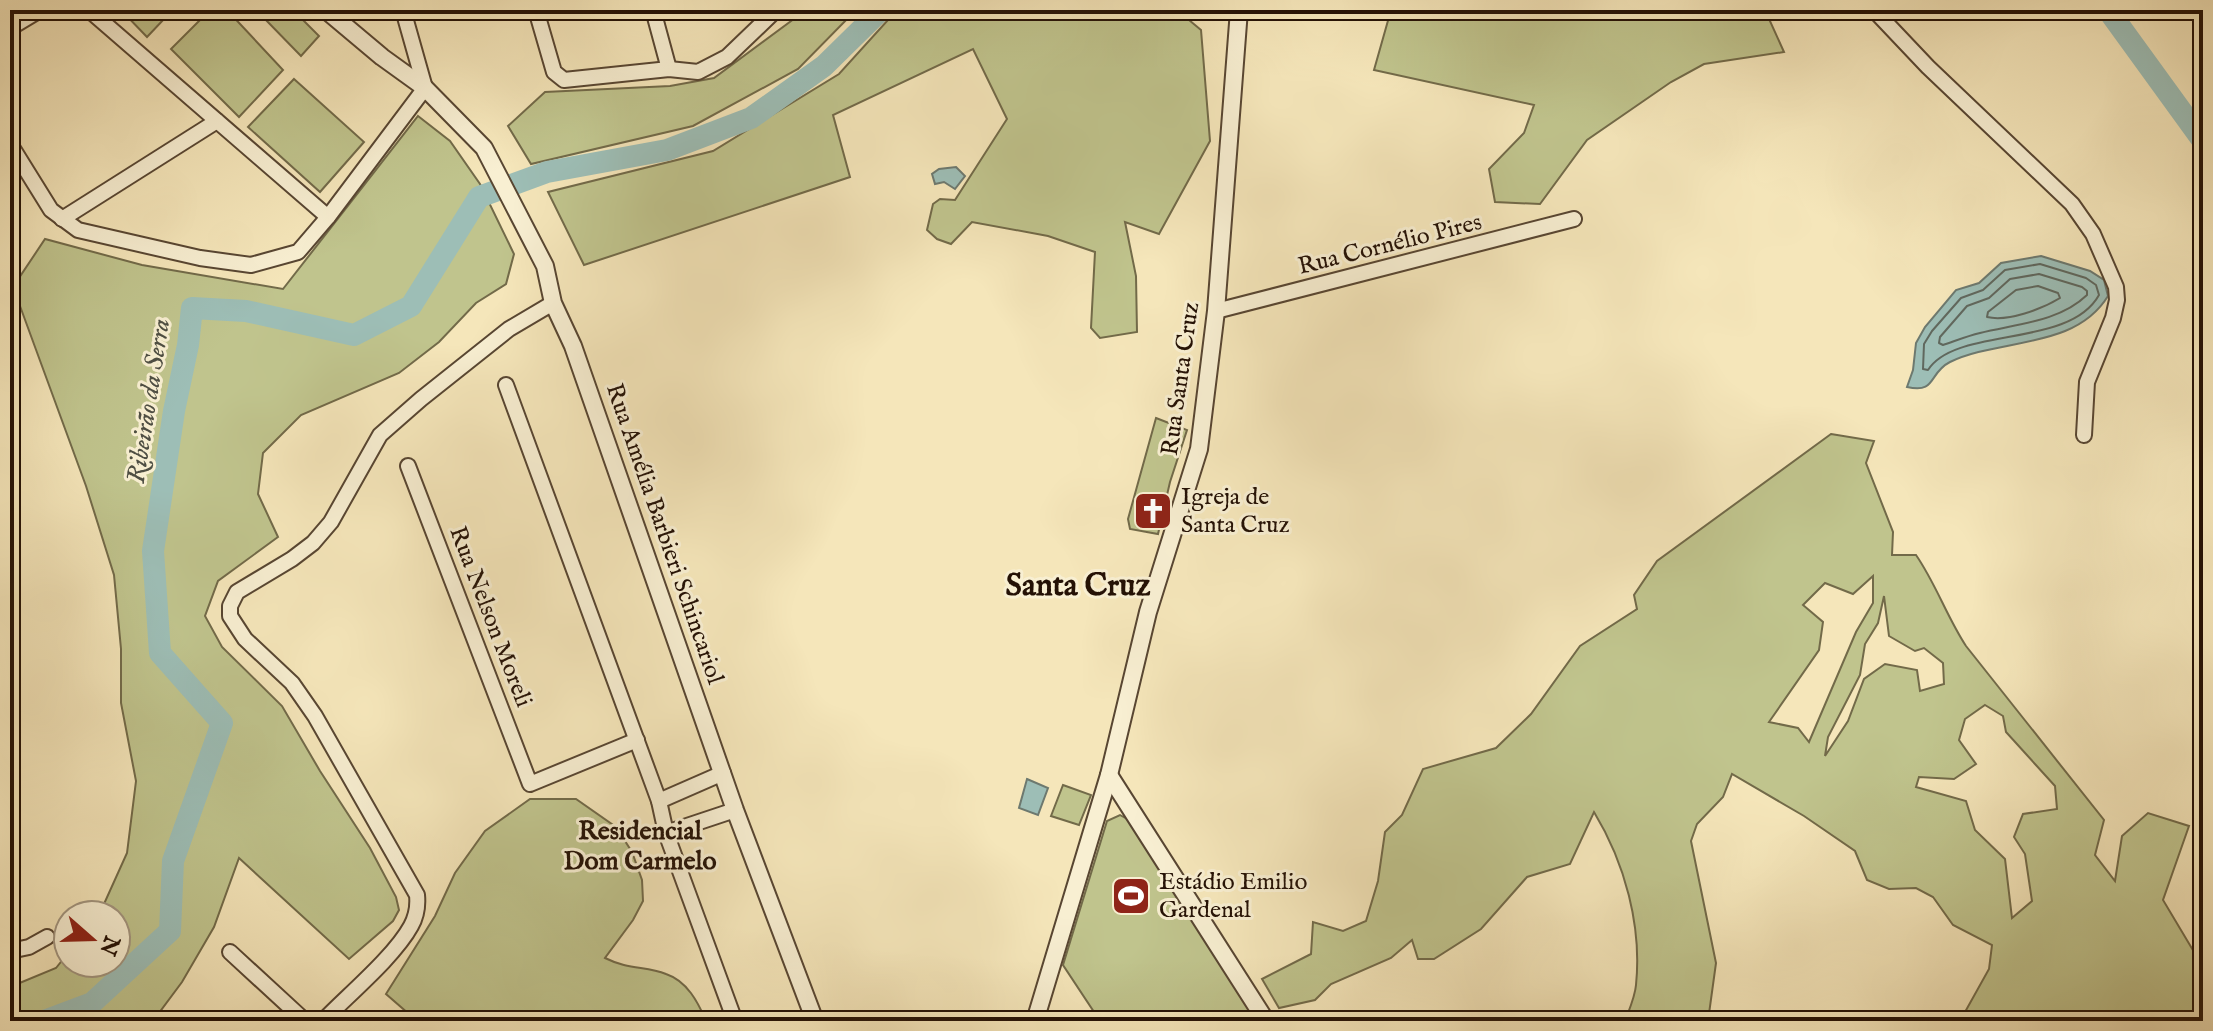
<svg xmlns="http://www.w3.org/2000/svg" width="2213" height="1031" viewBox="0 0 2213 1031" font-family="'IM FELL English',serif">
	<rect width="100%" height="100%" fill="#f5e6ba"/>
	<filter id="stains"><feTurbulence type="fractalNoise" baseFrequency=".0025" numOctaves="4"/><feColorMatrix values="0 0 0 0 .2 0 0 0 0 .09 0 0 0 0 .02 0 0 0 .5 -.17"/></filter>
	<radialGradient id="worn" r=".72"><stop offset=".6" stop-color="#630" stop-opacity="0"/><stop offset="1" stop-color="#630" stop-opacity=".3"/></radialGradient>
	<g fill="#c0c48d" stroke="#726a49" stroke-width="2" fill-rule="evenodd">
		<polygon points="121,10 157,10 165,18 147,37"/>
		<polygon points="210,10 227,10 283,70 239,117 171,49"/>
		<polygon points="266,10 293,10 319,36 301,56 261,15"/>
		<polygon points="806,10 856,10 798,69 693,126 531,164 508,126 545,92 670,86 714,78"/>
		<polygon points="897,10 1177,10 1201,30 1210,141 1159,234 1125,222 1136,276 1137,332 1100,338 1091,328 1095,252 1048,236 972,222 951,244 937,239 927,230 933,204 940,199 955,200 1007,119 973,49 833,115 850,177 584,265 548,192 713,151 839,74"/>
		<polygon points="1391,10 1669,10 1677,15 1700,10 1765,10 1784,52 1704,64 1671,82 1587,140 1540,204 1495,202 1489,169 1524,133 1534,105 1374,70"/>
		<polygon points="294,79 364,142 320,192 248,127"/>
		<polygon points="418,116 450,141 480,184 514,254 506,284 476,303 439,342 399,373 301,415 263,453 258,494 278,537 218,581 205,616 222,647 282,706 320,771 370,848 396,897 399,910 393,921 349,959 239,858 214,927 182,982 153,1021 10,1021 10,987 56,968 68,953 68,963 116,963 116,915 99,915 127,853 136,781 121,703 121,649 114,575 86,486 13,287 45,239 142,265 283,289"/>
		<polygon points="1156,418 1187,430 1170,482 1158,534 1130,529 1128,519"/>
		<path d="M1831,434L1874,441L1866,463L1893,532L1892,555H1916C1936,584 1947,617 1966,646L2104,820L2095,855L2115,881L2122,836L2148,813L2189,826L2163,900L2203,967V1021H1960L1989,969L1992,945L1953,925L1933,897L1916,888L1889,889L1867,880L1855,851L1804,816L1732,774L1723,797L1697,824L1691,841L1716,963L1708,1021H1625C1629,1010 1635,997 1636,985C1642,926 1625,863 1594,812L1570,864L1527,877L1481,929L1434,959H1418L1412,940L1391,958L1331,984L1315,1000L1279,1008L1262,979L1311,954L1313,922L1343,931L1366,921L1378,881L1385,832L1402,815L1423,769L1496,748L1531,714L1580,646L1637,609L1634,595L1657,561ZM1873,576V603L1856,632L1809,742L1798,728L1769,722L1819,650L1823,622L1803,605L1825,583L1853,594ZM1884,596L1889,636L1915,651L1924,648L1943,663L1944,684L1920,691L1917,670L1885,664L1864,679L1848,721L1825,756L1828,737L1860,675L1865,644L1878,623ZM1985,705L2003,716L2006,732L2055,786L2057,809L2023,814L2014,837L2025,854L2032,901L2012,918L2005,859L1975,830L1966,801L1916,787L1919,777L1954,779L1976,764L1959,740L1965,719Z"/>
		<polygon points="1063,785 1091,795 1079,825 1051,816"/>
		<path d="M530,799H576L616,827L632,852L642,880L643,901L633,920L605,958C629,970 646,966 666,974C687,981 698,1002 706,1021H417L386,994L435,916L455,873L485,831Z"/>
		<polygon points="1120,815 1129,820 1259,1021 1100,1021 1063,965 1107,821"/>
	</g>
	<g fill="#9dbeb6" stroke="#6d796f" stroke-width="2">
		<polygon points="956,167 965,176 955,189 944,182 935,184 932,174 939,169"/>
		<path d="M2041,256L2090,271L2104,280L2108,296C2075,350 1999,338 1950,362C1928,373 1937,394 1907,387L1913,370L1916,343L1925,327L1956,290L1979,283L2001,263Z"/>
		<polygon points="1027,779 1048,788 1038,815 1019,808"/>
	</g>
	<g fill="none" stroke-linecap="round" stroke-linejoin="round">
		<g stroke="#60685e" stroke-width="2">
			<path d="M2040,264L2086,278L2096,285L2099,295C2069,349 1956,326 1928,370L1923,369L1924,344L1932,331L1961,298L1983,290L2005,270Z"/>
			<path d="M2039,274L2082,287L2087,291V295C2059,322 2016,324 1980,333C1967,336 1955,341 1943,345L1939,343L1940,337L1967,306L1989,298L2010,279Z"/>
			<path d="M2038,286L2058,293L2060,298C2042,309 2008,322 1987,317L1988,312L2016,290Z"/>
		</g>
		<g stroke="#9dbeb6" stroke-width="22">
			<polyline points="2108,10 2203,141"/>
			<polyline points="44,1021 92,1003 170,931 173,861 222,723 160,653 153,551 174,411 188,345 192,308 246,311 354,335 411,306 479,197 547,172 667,150 751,118 824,66 881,10"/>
		</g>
		<g stroke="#584632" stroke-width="18">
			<g id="minor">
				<polyline points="89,10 328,217"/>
				<polyline points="536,10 554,72 564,80 669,69 698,72 727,57 776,10"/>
				<polyline points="653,10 669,69"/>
				<polyline points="1874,10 1928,67 2072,204 2093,234 2116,287 2117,300 2113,318 2087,382 2084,435"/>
				<polyline points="10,28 40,10"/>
				<polyline points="10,144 51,210 78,230 200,258 251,265 298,252 328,217 425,88 403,10"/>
				<polyline points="62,219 217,121"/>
				<polyline points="1216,311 1574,219"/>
				<polyline points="506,385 659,801 666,833 735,1021"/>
				<polyline points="408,466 530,784 637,740"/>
				<polyline points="659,801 723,773"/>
				<polyline points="666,833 735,810"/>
				<polyline points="10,951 29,947 47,937"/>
				<polyline points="230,952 305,1021"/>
				<path d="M323,1021C348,995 394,957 411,926C416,917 418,905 417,895L315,716L292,683L245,639L230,616V606L237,592L292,559L313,543L331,522L380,435L421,399L509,329L553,303"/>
			</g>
		</g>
		<g stroke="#584632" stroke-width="20">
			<g id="tertiary">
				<polyline points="326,10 382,57 425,88 484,148 545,266 553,303 573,346 735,810 815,1021"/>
				<polyline points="1109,775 1266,1021"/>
				<polyline points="1035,1021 1109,775 1148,612 1199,449 1216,311 1239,10"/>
			</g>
		</g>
		<use href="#minor" stroke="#f8efd2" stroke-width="14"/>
		<use href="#tertiary" stroke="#f8efd2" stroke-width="16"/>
	</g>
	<defs>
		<g id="church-square" transform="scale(2)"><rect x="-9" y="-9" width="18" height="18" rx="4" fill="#8f2418" stroke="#f8efd2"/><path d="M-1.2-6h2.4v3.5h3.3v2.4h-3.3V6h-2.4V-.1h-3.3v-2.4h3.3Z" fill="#fff"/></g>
		<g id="stadium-square" transform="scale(2)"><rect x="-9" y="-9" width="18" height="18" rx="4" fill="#8f2418" stroke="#f8efd2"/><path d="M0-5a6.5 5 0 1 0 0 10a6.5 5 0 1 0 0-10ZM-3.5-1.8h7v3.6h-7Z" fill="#fff"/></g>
	</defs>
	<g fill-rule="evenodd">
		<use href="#church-square" x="1153" y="511"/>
		<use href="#stadium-square" x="1131" y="896"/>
	</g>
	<g text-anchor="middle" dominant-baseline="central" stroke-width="6" stroke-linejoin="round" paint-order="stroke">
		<g font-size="24" fill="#241105" stroke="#f8efd2">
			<text transform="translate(1390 245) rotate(-14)">Rua Cornélio Pires</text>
			<text transform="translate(1181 379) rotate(-82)">Rua Santa Cruz</text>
			<text transform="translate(664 534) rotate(71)">Rua Amélia Barbieri Schincariol</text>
			<text transform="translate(490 617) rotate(69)">Rua Nelson Moreli</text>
		</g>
		<g font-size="24" fill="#241105" stroke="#f8efd2" text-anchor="start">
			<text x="1181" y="497">Igreja de<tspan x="1181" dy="28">Santa Cruz</tspan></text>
			<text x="1159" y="882">Estádio Emilio<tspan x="1159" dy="28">Gardenal</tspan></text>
		</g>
		<g font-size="26" font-style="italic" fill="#4e4e43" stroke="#f8efd2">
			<text transform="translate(149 401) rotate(-81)">Ribeirão da Serra</text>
		</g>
		<g font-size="26" font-weight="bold" fill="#241105" stroke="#f8efd2">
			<text x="640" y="831">Residencial<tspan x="640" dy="30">Dom Carmelo</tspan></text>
		</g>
		<g font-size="32" font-weight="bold" fill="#241105" stroke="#f8efd2">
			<text x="1078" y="586">Santa Cruz</text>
		</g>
	</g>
	<rect width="2213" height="1031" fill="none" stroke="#f5e6ba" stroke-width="40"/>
	<rect x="12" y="12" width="2189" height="1007" fill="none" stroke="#241105" stroke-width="4"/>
	<rect x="20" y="20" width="2173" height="991" fill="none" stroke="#241105" stroke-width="2"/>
	<g transform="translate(92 939) rotate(110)"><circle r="38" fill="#f8efd2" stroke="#a39680" stroke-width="2"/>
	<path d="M0-6L14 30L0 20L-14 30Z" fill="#8f2418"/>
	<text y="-12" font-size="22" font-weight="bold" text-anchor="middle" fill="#241105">N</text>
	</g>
	<rect width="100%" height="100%" filter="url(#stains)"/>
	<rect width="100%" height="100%" fill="url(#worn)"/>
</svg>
